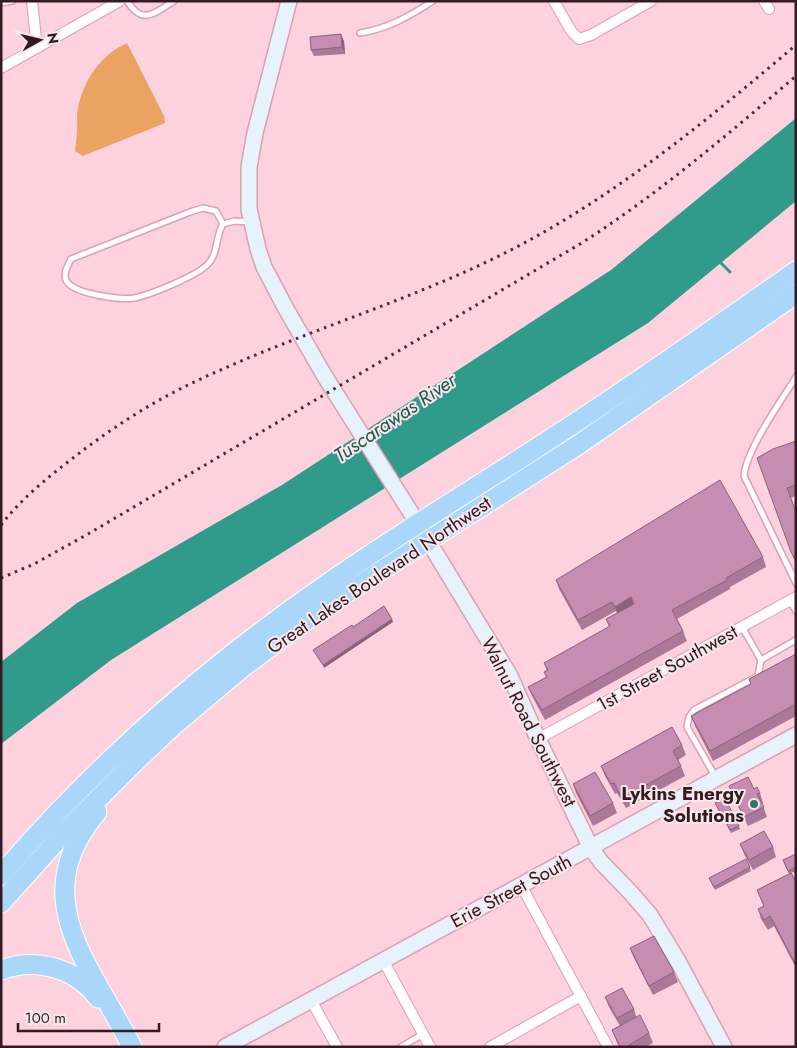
<svg xmlns="http://www.w3.org/2000/svg" width="797" height="1048" viewBox="0 0 797 1048" font-family="Jost,sans-serif">
	<rect width="100%" height="100%" fill="#fdd1dd"/>
	<path fill="#eba363" d="M127,43L164,116L165,123L83,156L75,151C76,143 77,136 77,128C78,121 76,115 78,109C83,80 101,55 127,43Z"/>
	<polygon fill="#309b8b" points="796,118 796,201 648,323 111,660 1,744 1,662 77,603 282,485 611,270"/>
	<g fill="none" stroke-linecap="round" stroke-linejoin="round">
		<polyline stroke="#309b8b" stroke-width="3" points="718,260 730,272"/>
		<g stroke="#e29db1" stroke-width="8">
			<g id="lane">
				<path d="M127,1C143,26 154,13 174,1"/>
				<polyline points="1,3 12,1"/>
				<path d="M360,33C387,29 410,16 433,1"/>
				<path d="M223,224L216,211L203,208L190,212L71,259C68,266 63,272 66,280C72,294 120,300 134,298C150,295 196,276 207,265C219,254 215,236 223,224L234,221L250,222"/>
				<path d="M796,377C781,401 746,450 744,476L796,583"/>
				<polyline points="790,601 796,611"/>
				<polyline points="742,627 761,660 796,640"/>
				<polyline points="715,776 687,727 689,717 694,710 758,676 761,660"/>
				<polyline points="401,1047 423,1034"/>
			</g>
		</g>
		<g stroke="#e29db1" stroke-width="12">
			<g id="street">
				<polyline points="32,1 37,48"/>
				<polyline points="554,1 571,31 579,39 591,35 651,1"/>
				<polyline points="764,1 769,9"/>
				<polyline points="1,68 120,1"/>
				<polyline points="538,739 796,597"/>
				<polyline points="521,885 608,1047"/>
				<polyline points="383,960 430,1047"/>
				<polyline points="311,1000 337,1047"/>
				<polyline points="490,1047 581,996"/>
			</g>
		</g>
		<g stroke="#e29db1" stroke-width="18">
			<g id="secondary">
				<polyline points="289,1 255,133 249,167 249,209 258,249 264,267 285,307 324,375 418,524 510,676 538,739 591,848 601,862 631,893 650,915 679,963 724,1047"/>
				<polyline points="225,1047 796,735"/>
			</g>
		</g>
		<g stroke="#fff" stroke-width="21">
			<g id="highway">
				<path d="M97,812C24,899 92,966 132,1047"/>
				<path d="M1,875C96,764 207,667 327,584C401,532 479,486 555,436C637,383 716,327 796,271"/>
				<polyline points="1,903 62,835 137,760 173,726 243,667 323,608 578,445 796,294"/>
				<path d="M1,970C36,957 76,968 98,998"/>
			</g>
		</g>
		<use href="#lane" stroke="#fff" stroke-width="5"/>
		<use href="#street" stroke="#fff" stroke-width="10"/>
		<use href="#secondary" stroke="#e6f3fd" stroke-width="15"/>
		<use href="#highway" stroke="#aad7f9" stroke-width="19"/>
		<g stroke="#482d35" stroke-width="3" stroke-dasharray="2.5 5" stroke-linecap="butt">
			<path d="M1,525C21,499 47,478 73,458C109,430 147,405 188,385C291,335 403,304 505,253C612,199 705,122 796,45"/>
			<path d="M1,578L34,564L88,534L580,244C657,195 726,136 796,76"/>
		</g>
	</g>
	<g fill="#ab7898">
		<polygon points="344,41 345,54 314,56 311,50"/>
		<polygon points="796,441 796,496 790,498 796,512 796,565 757,458"/>
		<polygon points="763,557 766,567 730,587 730,589 677,619 683,631 687,641 545,720 532,696 528,687 546,677 544,672 547,671 544,663 609,627 606,619 617,613 616,611 582,630 559,589 556,580"/>
		<polygon points="796,654 796,716 713,761 695,726 691,716 751,685 749,679"/>
		<polygon points="682,745 686,755 678,760 681,766 685,776 626,808 617,793 615,794 605,776 601,766"/>
		<polygon points="573,784 613,803 617,813 593,826 576,793"/>
		<polygon points="729,786 754,789 760,793 763,803 762,803 767,817 748,826 733,796"/>
		<polygon points="715,803 739,826 740,829 731,833"/>
		<polygon points="740,844 773,847 776,857 753,870 744,854"/>
		<polygon points="796,854 796,878 794,872 791,873 796,881 796,968 774,926 768,930 761,919 758,909 764,906 757,890 789,874 783,860"/>
		<polygon points="750,867 751,871 715,890 709,878"/>
		<polygon points="630,948 674,972 678,982 653,995 634,958"/>
		<polygon points="605,997 634,1009 636,1016 649,1033 653,1043 646,1047 619,1047 612,1030 620,1026 609,1007"/>
	</g>
	<g fill="#8b627c">
		<polygon points="341,34 344,41 345,54 342,47"/>
		<polygon points="631,597 634,607 619,617 615,607"/>
		<polygon points="392,619 393,622 324,668 323,665"/>
	</g>
	<g fill="#c78cb1" stroke="#8b627c">
		<polygon points="341,34 342,47 311,50 310,37"/>
		<polygon points="796,441 796,485 787,488 796,512 796,561 791,552 757,458 773,449"/>
		<polygon points="720,480 763,557 726,578 727,580 672,610 683,631 542,710 528,687 547,677 544,672 548,670 544,663 610,626 606,619 634,604 631,597 615,607 612,602 578,620 556,580"/>
		<polygon points="384,606 392,619 323,665 313,650 352,625 353,627"/>
		<polygon points="796,654 796,704 710,751 691,716 751,684 749,679"/>
		<polygon points="672,727 682,745 673,751 681,766 622,798 614,783 611,784 601,766"/>
		<polygon points="595,772 613,803 590,816 573,784"/>
		<polygon points="748,777 754,789 757,787 760,793 757,794 764,807 744,817 729,786"/>
		<polygon points="725,798 739,826 730,830 715,803"/>
		<polygon points="764,831 773,847 749,860 740,844"/>
		<polygon points="796,854 796,867 788,871 783,860"/>
		<polygon points="746,859 750,867 714,887 709,878"/>
		<polygon points="791,873 796,881 796,965 770,916 764,920 758,909 764,906 757,890"/>
		<polygon points="654,936 674,972 649,986 630,948"/>
		<polygon points="622,988 634,1009 617,1018 605,997"/>
		<polygon points="640,1015 649,1033 626,1047 620,1047 612,1030"/>
	</g>
	<circle fill="#2d7368" stroke="#f7e8eb" stroke-width="2" cx="754" cy="804" r="5"/>
	<g text-anchor="middle" dominant-baseline="central" stroke-width="4" stroke-linejoin="round" paint-order="stroke">
		<g font-size="19" fill="#341a22" stroke="#f7e8eb">
			<text transform="translate(379 575) rotate(-34)">Great Lakes Boulevard Northwest</text>
			<text transform="translate(667 668) rotate(-29)">1st Street Southwest</text>
			<text transform="translate(529 722) rotate(63)">Walnut Road Southwest</text>
			<text transform="translate(511 891) rotate(-28)">Erie Street South</text>
		</g>
		<g font-size="19" font-weight="bold" fill="#341a22" stroke="#f7e8eb" text-anchor="end">
			<text x="744" y="793">Lykins Energy<tspan x="744" dy="22">Solutions</tspan></text>
		</g>
		<g font-size="20" font-style="italic" fill="#205950" stroke="#f7e8eb">
			<text transform="translate(395 418) rotate(-34)">Tuscarawas River</text>
		</g>
	</g>
	<rect width="797" height="1048" fill="none" stroke="#341a22" stroke-width="5"/>
	<g transform="translate(40 40) rotate(82)" stroke="#f7e8eb" stroke-width="4" paint-order="stroke">
	<path d="M0-4L9 19L0 12L-9 19Z" fill="#341a22"/>
	<text y="-8" font-size="14" font-weight="bold" text-anchor="middle" fill="#341a22">N</text>
	</g>
	<path d="M18 1023v8h141v-8" fill="none" stroke="#341a22" stroke-width="2.5"/>
	<text x="25" y="1023" font-size="15" fill="#341a22" stroke="#f7e8eb" stroke-width="4" paint-order="stroke">100 m</text>
</svg>
